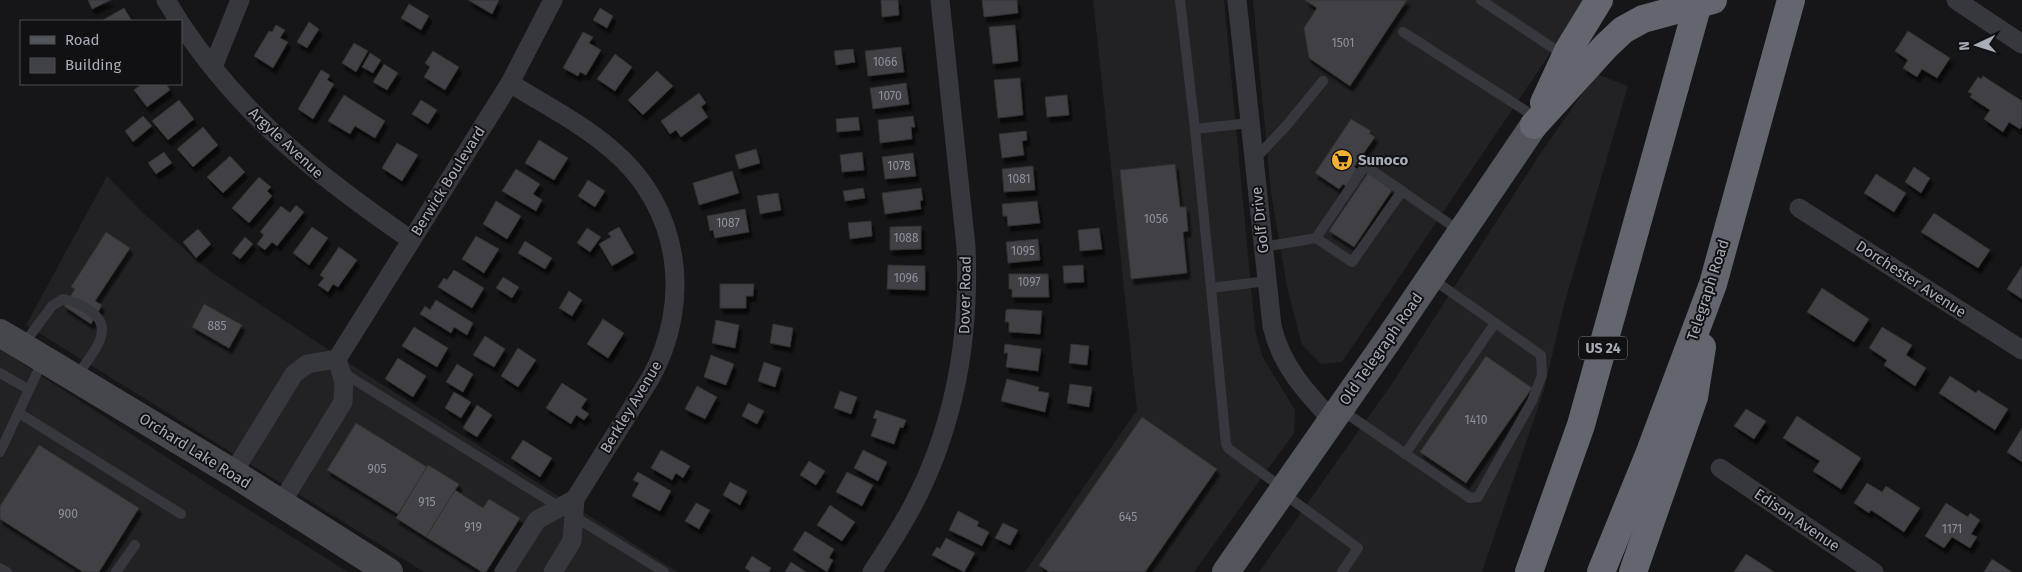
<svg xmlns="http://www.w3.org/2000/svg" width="2022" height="572" viewBox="0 0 2022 572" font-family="'Fira Sans',sans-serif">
	<defs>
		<filter id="shadow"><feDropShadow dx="3" dy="5.5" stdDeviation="1" flood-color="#0009"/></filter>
	</defs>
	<rect width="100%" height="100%" fill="#161618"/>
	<g fill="#222225">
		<polygon points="1093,0 1224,0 1255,329 1262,356 1295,410 1294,433 1194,572 1025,572 1137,410"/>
		<polygon points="1253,0 1586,0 1342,362 1321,364 1302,345 1287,287 1271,193"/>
		<polygon points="1596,74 1628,86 1564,305 1544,390 1482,572 1259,572 1391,385 1542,151"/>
		<polygon points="107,176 142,212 211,272 364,373 678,572 424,572 26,325"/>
		<polygon points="0,349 214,488 348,572 0,572"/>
	</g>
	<g fill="#404145" stroke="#303034" filter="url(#shadow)">
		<polygon points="88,0 111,0 92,9"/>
		<polygon points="468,0 499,0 492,14"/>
		<polygon points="881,0 898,0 899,15 882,17"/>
		<polygon points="982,0 1017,0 1018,13 984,17"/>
		<polygon points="1305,0 1407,0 1350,86 1309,58 1304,28 1317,8"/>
		<polygon points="409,4 429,16 421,30 401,18"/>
		<polygon points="124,8 132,21 101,21"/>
		<polygon points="600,8 613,16 607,28 593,20"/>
		<polygon points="309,22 319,29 307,48 297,42"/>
		<polygon points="276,25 285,30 280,38 288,42 273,68 254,56 269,31 272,32"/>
		<polygon points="1015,25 1018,61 993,64 989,27"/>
		<polygon points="1908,31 1950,58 1937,78 1922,69 1917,77 1903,68 1908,60 1895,51"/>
		<polygon points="583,32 593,37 589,43 601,50 586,75 580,72 578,76 563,68"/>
		<polygon points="354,43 368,51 356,72 342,63"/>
		<polygon points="901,47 904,72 868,76 865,51"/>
		<polygon points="853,49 855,62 836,65 834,51"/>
		<polygon points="433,51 459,67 445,90 424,77 430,67 425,63"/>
		<polygon points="370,53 381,60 373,73 362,67"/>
		<polygon points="615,54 632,67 615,91 597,79"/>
		<polygon points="384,64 398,73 387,90 373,82"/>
		<polygon points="321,70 330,75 327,80 334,84 313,119 298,109"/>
		<polygon points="657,71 673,86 643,115 628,100"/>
		<polygon points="1983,76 2022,101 2022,126 2020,129 2009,122 2003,132 1984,119 1990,110 1970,97 1972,94 1968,92 1978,77 1981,79"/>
		<polygon points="1020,78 1023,115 998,118 994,80"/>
		<polygon points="906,83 909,104 873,109 870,88"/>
		<polygon points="142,84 166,84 170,90 147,107 134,90"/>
		<polygon points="699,93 706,103 701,107 708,117 681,137 676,130 670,134 661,121"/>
		<polygon points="344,95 385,121 375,138 355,126 350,134 328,121"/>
		<polygon points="1067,95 1069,115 1047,117 1045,97"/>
		<polygon points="179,100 194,119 168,140 152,121"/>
		<polygon points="421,100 437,110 428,124 412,114"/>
		<polygon points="143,116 152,126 133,142 125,131"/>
		<polygon points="913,116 915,127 911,127 912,139 880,143 878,120"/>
		<polygon points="858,117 860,130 837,132 836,119"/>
		<polygon points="1351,119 1371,131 1369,133 1375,137 1354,167 1357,169 1346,186 1343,184 1339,189 1315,173"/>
		<polygon points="203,127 218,145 193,167 177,149"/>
		<polygon points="1026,131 1027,140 1022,141 1024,155 1002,158 999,134"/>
		<polygon points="539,140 568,158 554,180 525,163"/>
		<polygon points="397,143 418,155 402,181 382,168"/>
		<polygon points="756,149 760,163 739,169 735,155"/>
		<polygon points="164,152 172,163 156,174 148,163"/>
		<polygon points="862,152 864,170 842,172 840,155"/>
		<polygon points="913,153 916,176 885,179 882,157"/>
		<polygon points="230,156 245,172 223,193 207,177"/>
		<polygon points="1175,164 1180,207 1186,207 1188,231 1183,232 1187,273 1131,279 1120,170"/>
		<polygon points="1033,166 1035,190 1004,192 1002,169"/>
		<polygon points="1914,167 1930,178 1921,193 1905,182"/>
		<polygon points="516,169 540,184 533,194 542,200 536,211 502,191"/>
		<polygon points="732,171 739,193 699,205 693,183"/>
		<polygon points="1368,173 1392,190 1354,247 1329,231"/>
		<polygon points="1876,174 1906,193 1894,212 1864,193"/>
		<polygon points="259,177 271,187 267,191 272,196 249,223 232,208"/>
		<polygon points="588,180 605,191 595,207 578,196"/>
		<polygon points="863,188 865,198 845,201 843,191"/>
		<polygon points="921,188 923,200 920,201 921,209 885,214 882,193"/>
		<polygon points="778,193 781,210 760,214 757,196"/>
		<polygon points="496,201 521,216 507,239 483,224"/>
		<polygon points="1037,201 1040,223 1008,226 1007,216 1003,216 1002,204"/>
		<polygon points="296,205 304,212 277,246 272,242 265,250 257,244 264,235 260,232 281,206 290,213"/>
		<polygon points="745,209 749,232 715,238 713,230 710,231 707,216"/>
		<polygon points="1934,213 1990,250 1978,268 1921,232"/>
		<polygon points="871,221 872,236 850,239 848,223"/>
		<polygon points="921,226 921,249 890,250 890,227"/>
		<polygon points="312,227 328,238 309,265 293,253"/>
		<polygon points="619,227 634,253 612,266 599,244 611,237 608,233"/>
		<polygon points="587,228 601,237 590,252 577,243"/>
		<polygon points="1099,228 1102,249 1080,251 1078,230"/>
		<polygon points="198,229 211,244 196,258 183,242"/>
		<polygon points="106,232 130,248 95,301 102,305 91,324 64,306 75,289 71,287"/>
		<polygon points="476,236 499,249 484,273 462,259"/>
		<polygon points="245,237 253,244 240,259 232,253"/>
		<polygon points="1038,239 1040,260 1008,263 1006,242"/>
		<polygon points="525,241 552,258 545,269 518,253"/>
		<polygon points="339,247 357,260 338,287 333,284 328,292 318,285 324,278 320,275"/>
		<polygon points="888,265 925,266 925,290 887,289"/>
		<polygon points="1083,265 1084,282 1064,283 1063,266"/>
		<polygon points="2022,266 2022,299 2007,289"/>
		<polygon points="454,270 484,288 472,308 438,287 444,278 447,280"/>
		<polygon points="1009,274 1048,274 1049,297 1012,297 1012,289 1009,289"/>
		<polygon points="503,277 519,287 512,298 496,288"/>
		<polygon points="720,284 754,284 753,296 746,296 746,308 720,308"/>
		<polygon points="1822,288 1869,319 1854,342 1807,312"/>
		<polygon points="569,291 582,300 572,316 559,308"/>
		<polygon points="436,300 473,323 467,335 454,327 451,333 420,314 425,306 430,310"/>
		<polygon points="204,304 242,325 229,348 192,327"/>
		<polygon points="1010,309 1042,311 1040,334 1009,332 1009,322 1005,322 1006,310"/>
		<polygon points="603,319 624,333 608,358 587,344"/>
		<polygon points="716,320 739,325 735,348 712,343"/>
		<polygon points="773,324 793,328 790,347 770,343"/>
		<polygon points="414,327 448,348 437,367 402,346"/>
		<polygon points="1882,327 1912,345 1906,355 1926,368 1915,386 1884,365 1887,360 1869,348"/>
		<polygon points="485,336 505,349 494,367 473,355"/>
		<polygon points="1005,344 1041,349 1038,371 1006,367 1008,353 1004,353"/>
		<polygon points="1071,344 1089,346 1087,365 1069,363"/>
		<polygon points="518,348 536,360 518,387 501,376"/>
		<polygon points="711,355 734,364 726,385 704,377"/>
		<polygon points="1486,356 1532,388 1466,483 1420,452"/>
		<polygon points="398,358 426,376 413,397 385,379"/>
		<polygon points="764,362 781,368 775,387 758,381"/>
		<polygon points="457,364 473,374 463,392 446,382"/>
		<polygon points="1950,376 1976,393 1978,390 2008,409 1995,430 1939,393"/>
		<polygon points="1007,379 1039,387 1038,391 1049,393 1045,412 1001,401"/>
		<polygon points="562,383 587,399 581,408 589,414 584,420 576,415 571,424 546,408"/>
		<polygon points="1070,384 1092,387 1089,407 1067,403"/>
		<polygon points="697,386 717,397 705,419 685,409"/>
		<polygon points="840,391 857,397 851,414 834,408"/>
		<polygon points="454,392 471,402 461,418 445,408"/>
		<polygon points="748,403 764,411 757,424 742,416"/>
		<polygon points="477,405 492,415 477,437 463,428"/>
		<polygon points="1746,409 1766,421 1754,439 1734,426"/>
		<polygon points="876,410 906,420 903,428 900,427 894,444 871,436 877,419 873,418"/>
		<polygon points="1797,416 1861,458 1841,489 1813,471 1820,461 1783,438"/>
		<polygon points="1142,417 1217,469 1145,572 1049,572 1039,565"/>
		<polygon points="356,423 427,467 398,514 327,470"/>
		<polygon points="2022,428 2022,462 2007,452"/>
		<polygon points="523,440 552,458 540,477 511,458"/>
		<polygon points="39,445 139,508 99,572 83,572 0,519 0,506"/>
		<polygon points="661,450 690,466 683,478 676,473 672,480 651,468"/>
		<polygon points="863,450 887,462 878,481 854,468"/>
		<polygon points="809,461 825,471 816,485 800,475"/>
		<polygon points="428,465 459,484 426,537 396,518"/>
		<polygon points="638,472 671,491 660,511 632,496 639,483 633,480"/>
		<polygon points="847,472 873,485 862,506 836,492"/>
		<polygon points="730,482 747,491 740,505 723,495"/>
		<polygon points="1867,483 1882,492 1886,486 1920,508 1904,532 1871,510 1869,513 1854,503"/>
		<polygon points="455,490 483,508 489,499 520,518 486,572 482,572 426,537"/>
		<polygon points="696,503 710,510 699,529 685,521"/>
		<polygon points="1946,503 1968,517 1970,513 1980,520 1971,534 1977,537 1970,548 1952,537 1944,548 1925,536"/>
		<polygon points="830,505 855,522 842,541 817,525"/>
		<polygon points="958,511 979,522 977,526 989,532 982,546 949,530"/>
		<polygon points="1003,523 1018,530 1010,545 995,538"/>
		<polygon points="805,531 834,549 829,558 833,560 827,572 793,550"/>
		<polygon points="946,538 975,553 964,572 932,555 937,547 940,549"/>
		<polygon points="1746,554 1765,566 1774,572 1734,572"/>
		<polygon points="752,556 771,568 769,572 751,572 745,568"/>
		<polygon points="1992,559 2012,572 1984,572"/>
		<polygon points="791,562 806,572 785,572"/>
	</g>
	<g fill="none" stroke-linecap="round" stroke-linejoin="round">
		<g stroke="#37383d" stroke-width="10">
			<polyline points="1180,0 1195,129"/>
			<polyline points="1481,0 1565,56"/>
			<polyline points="1403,32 1537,118"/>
			<polyline points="1255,159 1286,126 1323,81"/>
			<polyline points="1316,238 1365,166 1402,191"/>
			<polyline points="1263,247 1316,238 1352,262 1402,191 1461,232"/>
			<polyline points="1267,281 1211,288 1226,444 1229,449 1284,489"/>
			<polyline points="1211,288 1195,129 1250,123"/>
			<path d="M23,345L52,306L63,299C76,302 83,305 94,314C116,332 87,360 75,378"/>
			<polyline points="342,372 664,572"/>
			<polyline points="0,373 28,389"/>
			<polyline points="1340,409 1470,498 1478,497 1532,401 1542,375 1541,355 1431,278"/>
			<polyline points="19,413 181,514"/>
			<polyline points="0,452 43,360"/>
			<polyline points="1405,454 1495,323"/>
			<polyline points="1283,493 1358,548 1342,572"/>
			<polyline points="0,568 7,572"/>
			<polyline points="116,572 135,545"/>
		</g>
		<g stroke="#37383d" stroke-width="19">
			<polyline points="166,0 179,21"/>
			<path d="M1237,0L1272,326C1281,365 1305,391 1332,420"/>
			<polyline points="1956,0 2022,44"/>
			<path d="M181,24C243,118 320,177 411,240"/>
			<polyline points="213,67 240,0"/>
			<polyline points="1799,208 2022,350"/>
			<polyline points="337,359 510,83 553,0"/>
			<polyline points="1720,468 1874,572"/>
			<polyline points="233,473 294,374 307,364 337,359"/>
			<polyline points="280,505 343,402 344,382 337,359"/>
			<path d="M504,572L537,520L575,499L650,379C693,302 681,207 611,149C581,123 543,104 510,83"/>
			<polyline points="553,572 572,541 575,499"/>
			<path d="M872,572C886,551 900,529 912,507C955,426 970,338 966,247L940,0"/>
		</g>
		<polyline stroke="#45474d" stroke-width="28" points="0,333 233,473 389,572"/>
		<polyline stroke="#53555c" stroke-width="28" points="1226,572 1388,340 1534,125"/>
		<g stroke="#63666e" stroke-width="28">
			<polyline points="1544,103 1569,49 1599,0"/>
			<polyline points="1534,125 1606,46 1623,30 1643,19 1713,0"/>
			<polyline points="1529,572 1581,425 1699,0"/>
			<polyline points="1601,572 1650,452 1713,284 1791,0"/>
			<polyline points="1633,572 1694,397 1702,347"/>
		</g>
	</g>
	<defs>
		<g id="supermarket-disc" transform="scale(1.125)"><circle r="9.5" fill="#f2b134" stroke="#111113"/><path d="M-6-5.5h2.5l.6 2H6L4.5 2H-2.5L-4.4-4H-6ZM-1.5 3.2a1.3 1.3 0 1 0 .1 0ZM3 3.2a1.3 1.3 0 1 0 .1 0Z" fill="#111"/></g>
	</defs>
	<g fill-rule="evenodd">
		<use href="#supermarket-disc" x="1342" y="160"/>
	</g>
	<g text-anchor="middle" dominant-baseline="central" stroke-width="4" stroke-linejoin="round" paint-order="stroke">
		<g font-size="12" fill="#8e929b">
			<text x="1343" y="43">1501</text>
			<text x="885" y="62">1066</text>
			<text x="890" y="96">1070</text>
			<text x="899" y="166">1078</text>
			<text x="1019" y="179">1081</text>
			<text x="1156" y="219">1056</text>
			<text x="728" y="223">1087</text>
			<text x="906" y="238">1088</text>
			<text x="1023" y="251">1095</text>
			<text x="906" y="278">1096</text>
			<text x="1029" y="282">1097</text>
			<text x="217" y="326">885</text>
			<text x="1476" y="420">1410</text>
			<text x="377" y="469">905</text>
			<text x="427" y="502">915</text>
			<text x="68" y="514">900</text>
			<text x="1128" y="517">645</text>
			<text x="473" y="527">919</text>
			<text x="1952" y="529">1171</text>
		</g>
		<rect fill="#111113" stroke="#7b7e86" stroke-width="1" x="1579" y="336.5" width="48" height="23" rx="4"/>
		<g font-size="14" font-weight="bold" fill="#a8adb8">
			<text x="1603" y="348">US 24</text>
		</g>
		<g font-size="15" fill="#a8adb8" stroke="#111113">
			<text transform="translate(286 143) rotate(43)">Argyle Avenue</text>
			<text transform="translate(448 181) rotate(-58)">Berwick Boulevard</text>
			<text transform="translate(1260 220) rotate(-96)">Golf Drive</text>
			<text transform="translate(1911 279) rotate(33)">Dorchester Avenue</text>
			<text transform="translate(1708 290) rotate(-72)">Telegraph Road</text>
			<text transform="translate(965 295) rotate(-89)">Dover Road</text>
			<text transform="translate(1381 349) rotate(-55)">Old Telegraph Road</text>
			<text transform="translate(631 407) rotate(-59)">Berkley Avenue</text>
			<text transform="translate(195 451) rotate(32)">Orchard Lake Road</text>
			<text transform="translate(1797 520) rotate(34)">Edison Avenue</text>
		</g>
		<g font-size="15" font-weight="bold" fill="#a8adb8" stroke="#111113" text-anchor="start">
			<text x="1358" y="160">Sunoco</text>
		</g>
	</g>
	<rect x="20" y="20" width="162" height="65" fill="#111113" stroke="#4d4f55"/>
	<rect x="30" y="36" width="25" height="8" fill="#53555c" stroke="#4d4f55"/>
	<text x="65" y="45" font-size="15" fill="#a8adb8">Road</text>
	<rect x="30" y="58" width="25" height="15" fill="#404145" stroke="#4d4f55"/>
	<text x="65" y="70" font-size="15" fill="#a8adb8">Building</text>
	<g transform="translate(1977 45) rotate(266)" stroke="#111113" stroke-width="4" paint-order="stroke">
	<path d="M0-4L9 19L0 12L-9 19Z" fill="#a8adb8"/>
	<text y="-8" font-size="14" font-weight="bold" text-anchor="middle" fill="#a8adb8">N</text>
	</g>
</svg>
